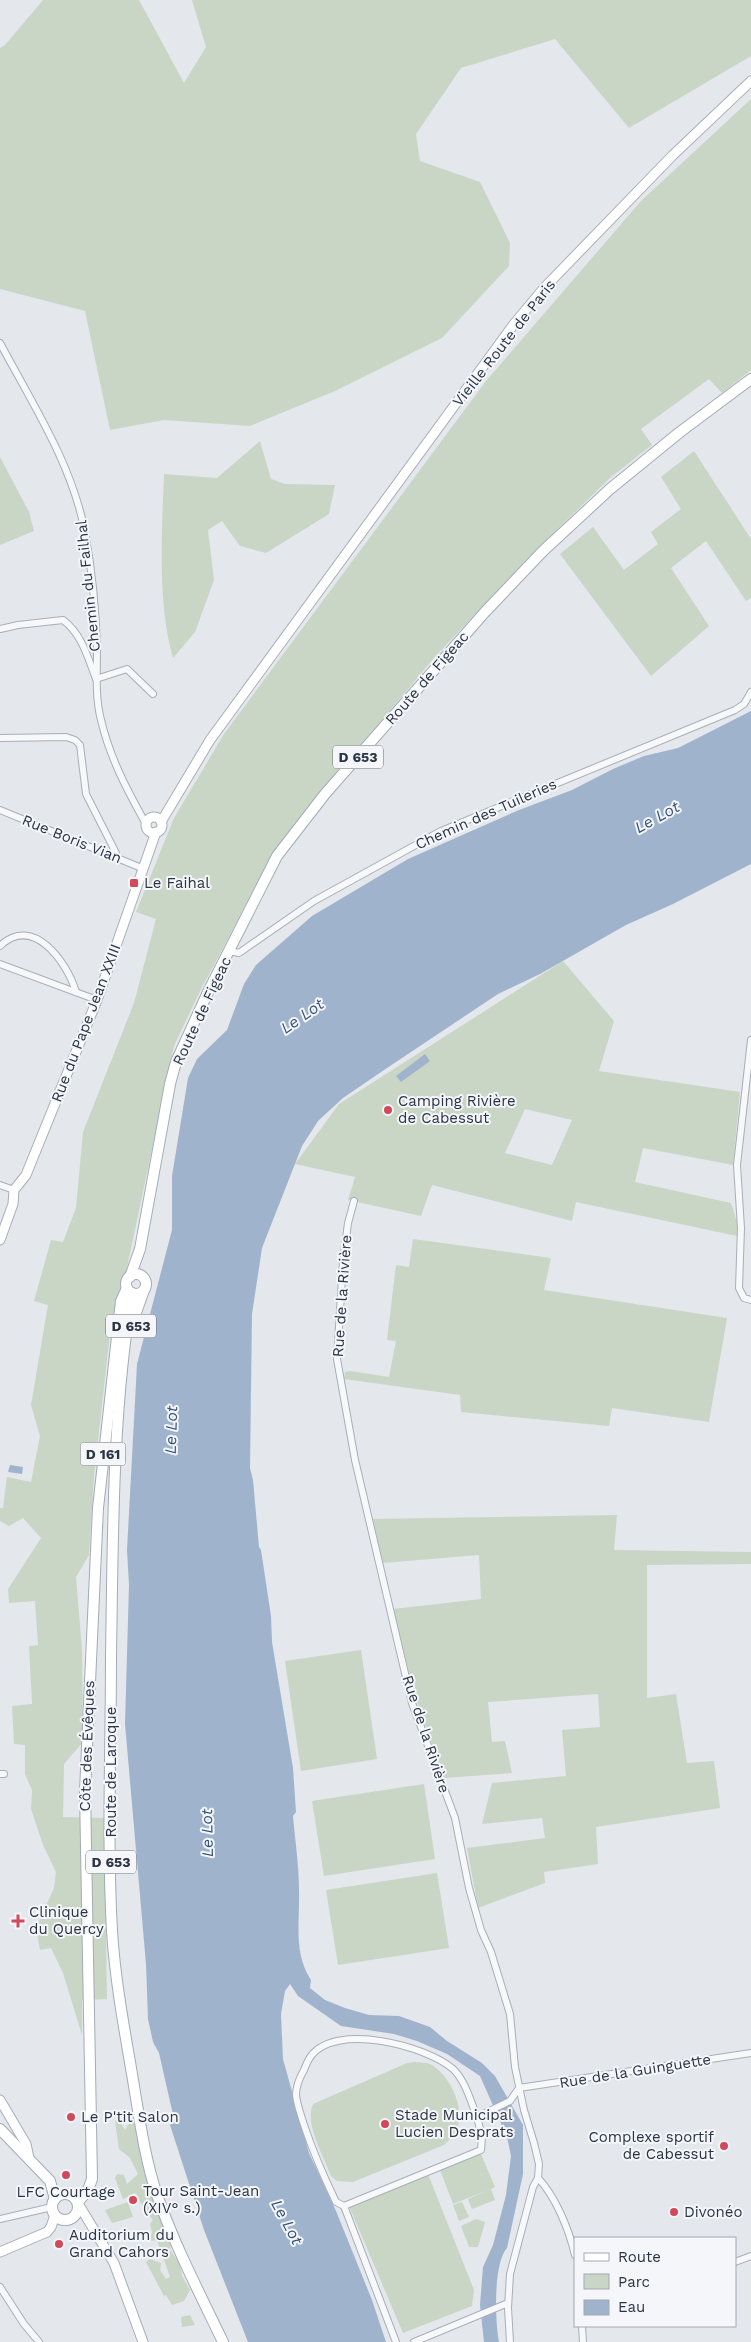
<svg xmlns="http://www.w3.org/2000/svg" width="751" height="2342" viewBox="0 0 751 2342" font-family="'Work Sans',sans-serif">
	<rect width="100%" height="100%" fill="#e4e7ec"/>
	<g fill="#c9d6c5" fill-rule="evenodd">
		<polygon points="43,0 139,0 184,83 206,47 192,0 751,0 751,56 629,128 555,39 461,68 416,134 420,161 480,182 510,243 509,266 442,338 335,391 250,426 164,420 110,430 85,311 0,289 0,48 5,45"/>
		<polygon points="751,99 751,370 722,393 709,379 641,429 652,445 611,477 531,555 433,659 277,847 200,991 174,1046 126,1272 111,1324 94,1477 89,1555 76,1577 82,1650 83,1742 64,1764 63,1817 104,1818 107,1999 82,2000 82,2035 63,1973 51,1948 40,1950 36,1928 54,1888 56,1872 43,1845 31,1809 32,1790 25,1774 25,1745 14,1744 12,1706 32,1704 29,1646 38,1645 35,1601 9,1603 8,1589 41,1538 23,1518 9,1526 0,1521 0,1508 3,1508 7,1477 31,1482 40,1436 31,1405 48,1305 34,1301 51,1240 63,1242 76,1208 83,1132 134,1003 156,919 136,912 174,818 224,734 486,381 641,201"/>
		<path d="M260,441L271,479L285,484L335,485L329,514L266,553L240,546L222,521L208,530L214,580L195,632L173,658C157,604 162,530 164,474L217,478Z"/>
		<polygon points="694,451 751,539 751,598 746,601 706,541 671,568 709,626 651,676 560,554 593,527 624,570 658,544 651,532 681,509 661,477"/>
		<polygon points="0,457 29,512 34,531 0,545"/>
		<path d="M563,961L614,1021L599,1071L740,1092L733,1165L643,1148L635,1182L731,1203L738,1225L737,1236L576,1202L572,1221L432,1185L421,1216L348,1200L355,1177L295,1164L339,1104ZM525,1109L572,1120L552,1165L505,1153Z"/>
		<polygon points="413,1239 551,1258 544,1290 727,1318 709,1422 612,1408 609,1426 461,1412 460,1395 344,1379 345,1372 350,1371 389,1377 396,1341 387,1340 396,1265 409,1267"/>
		<polygon points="617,1515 614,1550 751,1552 751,1564 647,1565 647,1698 676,1694 687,1763 714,1761 720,1808 596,1827 598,1864 544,1872 545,1883 478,1908 467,1848 545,1838 542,1818 482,1824 492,1783 566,1776 562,1730 600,1727 598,1694 488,1702 492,1742 505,1741 512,1773 444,1778 415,1696 393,1609 481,1599 479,1555 383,1563 373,1519"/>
		<polygon points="361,1650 377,1759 301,1771 285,1661"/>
		<polygon points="424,1784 435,1859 324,1876 312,1801"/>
		<polygon points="437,1873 449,1948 338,1965 326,1890"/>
		<path d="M415,2062C420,2063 426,2062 430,2064C449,2074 464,2105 458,2126C456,2134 450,2139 444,2145L353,2182L337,2181L331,2176C324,2157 304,2123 313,2104L407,2063Z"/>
		<path d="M132,2118H135L143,2165L171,2242L170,2250L180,2264L182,2276L190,2290L184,2301L172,2305L166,2295L164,2296L146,2262L150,2259L161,2263L160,2270L166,2279L170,2277L157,2240L151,2241L150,2239L152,2232L150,2224L153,2220C146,2211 141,2205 136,2193L123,2199L115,2178L117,2174L124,2175L127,2184L138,2174L130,2158L119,2149L115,2121L118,2119L125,2130Z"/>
		<polygon points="481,2154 495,2187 491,2189 495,2200 472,2209 468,2199 488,2190 453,2204 440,2170"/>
		<polygon points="428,2174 474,2290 472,2306 403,2333 349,2206"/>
		<polygon points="128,2202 133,2217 112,2223 105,2210"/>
		<polygon points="462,2202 469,2217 459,2221 453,2205"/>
		<polygon points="476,2219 485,2222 478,2247 469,2247 461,2226"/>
		<polygon points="190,2315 195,2325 182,2327 181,2317"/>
	</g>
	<g fill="#9fb4cc">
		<path d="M751,711V864L673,904L626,925L540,974L498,994L384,1070L343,1098L318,1121L302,1146L262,1248L252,1314L250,1468L253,1480L259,1547L261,1550L271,1616L272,1642L293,1768L296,1812L293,1816C295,1840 299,1865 299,1890C300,1921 293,1953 311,1980L310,1988L325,2000L345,2008L369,2015L399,2016L430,2027L447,2041L482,2063L495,2076L523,2125V2174L507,2248C493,2264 495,2321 499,2342H484L480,2305L483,2267L493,2245L506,2195L511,2156L507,2137L480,2076L447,2054L417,2041L394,2034L341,2026L298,1996L290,1984L285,1991L281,2014L283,2059L309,2153L336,2211L372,2300L386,2342H248L204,2230L170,2125L174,2119L159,2053L153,2042L148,2019L146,1964L125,1724L129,1585L127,1550L137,1364L172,1230V1176L188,1078L197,1059L227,1030L244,984L256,965L312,916L408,859L519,810L572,790L613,769L644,756L678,748Z"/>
		<polygon points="425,1054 430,1061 401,1082 396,1076"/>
		<polygon points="10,1465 23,1467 22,1474 8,1472"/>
	</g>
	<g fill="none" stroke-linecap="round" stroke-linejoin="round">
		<g stroke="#a9aeb7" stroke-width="8">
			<g id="street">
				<path d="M0,343C32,403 72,464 85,532C92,570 96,611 97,649C97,673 95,697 101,720C110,758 127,790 146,824"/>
				<path d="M0,629L18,625L63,620C82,634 88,658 96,679L127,669L153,694"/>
				<polyline points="0,738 66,737 75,740 80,745 86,794 116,853 116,858"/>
				<polyline points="0,810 144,869"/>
				<path d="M0,946C33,914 67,962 76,992"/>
				<polyline points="229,951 239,953 314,901 441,831 735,710 744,704 751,692"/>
				<polyline points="0,964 97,1000"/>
				<polyline points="751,1040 737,1165 741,1228 739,1288 744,1298 751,1300"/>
				<polyline points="0,1185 14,1190"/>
				<path d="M354,1201L348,1223L343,1262L337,1359L355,1460L412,1703L455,1818L469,1888L481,1930L491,1952L510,2014L515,2067L524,2110L534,2143L539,2164L538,2178C556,2197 569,2230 575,2255"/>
				<polyline points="0,1774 4,1774"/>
				<polyline points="519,2088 751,2053"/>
				<path d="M344,2206L336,2202C324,2177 313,2152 304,2125C301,2115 297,2105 296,2095C296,2086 300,2077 304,2070C306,2065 308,2060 311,2056C336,2022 427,2046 453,2069C465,2080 471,2102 477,2117"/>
				<polyline points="0,2219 52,2207"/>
				<polyline points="735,2262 751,2256"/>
				<polyline points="0,2287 24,2324 39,2342"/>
				<polyline points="582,2326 583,2342"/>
				<polyline points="396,2342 344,2206 481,2150 482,2137 477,2117 510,2101 519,2088"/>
				<polyline points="414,2342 508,2303"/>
				<polyline points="510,2342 508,2308 510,2274 533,2187 538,2178"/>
			</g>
		</g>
		<g stroke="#a9aeb7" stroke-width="11">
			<g id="secondary">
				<circle cx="154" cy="825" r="8"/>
				<polyline points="161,822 210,740 514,324 545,287 673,155 751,81"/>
				<polyline points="0,1240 13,1204 14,1190 26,1175 97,1000 156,832"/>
				<polyline points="0,2100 26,2144 29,2158"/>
				<polyline points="79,2205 114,2263 143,2342"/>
				<polyline points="0,2252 47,2232 51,2227 55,2215"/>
			</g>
		</g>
		<g stroke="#a3abb8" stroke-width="12">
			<g id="primary">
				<circle cx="136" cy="1284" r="10"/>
				<polyline points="130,1277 140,1249 170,1084 176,1062 208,992 277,856 325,794 485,612 543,551 610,489 680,432 751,379"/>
				<path d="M132,1293C112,1415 113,1534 111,1657C111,1748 107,1840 112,1931C115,1979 124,2027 132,2074C139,2115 144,2156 157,2195C175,2246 200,2294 223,2342"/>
				<polyline points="133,1321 144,1290"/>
				<polyline points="0,2129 50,2181 55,2199"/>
				<circle cx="65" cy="2207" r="13"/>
				<polyline points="78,2202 88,2190 92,2179 85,1791 98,1508 121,1301 127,1288"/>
			</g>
		</g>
		<use href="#street" stroke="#f7f8fa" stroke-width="6"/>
		<use href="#secondary" stroke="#fff" stroke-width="9"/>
		<use href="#primary" stroke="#fff" stroke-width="10"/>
	</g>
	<g fill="#d1495b" stroke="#f4f6f9" stroke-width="2">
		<rect x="129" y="878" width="10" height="10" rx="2.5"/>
		<circle cx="388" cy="1110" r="5"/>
		<path d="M15.5 1913.5h5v5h5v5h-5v5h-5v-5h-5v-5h5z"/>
		<circle cx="71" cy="2117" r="5"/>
		<circle cx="385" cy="2124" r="5"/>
		<circle cx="724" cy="2146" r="5"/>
		<circle cx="66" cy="2175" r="5"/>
		<circle cx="133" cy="2200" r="5"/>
		<circle cx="674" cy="2212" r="5"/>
		<circle cx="59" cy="2244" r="5"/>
	</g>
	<g text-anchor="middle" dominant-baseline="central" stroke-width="4" stroke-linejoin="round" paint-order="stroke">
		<g fill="#f4f6f9" stroke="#676e7b" stroke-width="1">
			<rect x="333" y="745.5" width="50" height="23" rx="4"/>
			<rect x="106" y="1314.5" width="50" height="23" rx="4"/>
			<rect x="80.5" y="1442.5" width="45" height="23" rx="4"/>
			<rect x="86" y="1850.5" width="50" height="23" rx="4"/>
		</g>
		<g font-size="14" font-weight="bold" fill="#2b3445">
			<text x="358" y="757">D 653</text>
			<text x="131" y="1326">D 653</text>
			<text x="103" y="1454">D 161</text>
			<text x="111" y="1862">D 653</text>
		</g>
		<g font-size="15" fill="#2b3445" stroke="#f4f6f9">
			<text transform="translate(504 343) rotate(-52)">Vieille Route de Paris</text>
			<text transform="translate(88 586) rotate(-96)">Chemin du Failhal</text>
			<text transform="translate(427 678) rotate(-49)">Route de Figeac</text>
			<text transform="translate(486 814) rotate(-24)">Chemin des Tuileries</text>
			<text transform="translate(72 839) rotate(22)">Rue Boris Vian</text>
			<text transform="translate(202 1011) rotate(-65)">Route de Figeac</text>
			<text transform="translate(86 1023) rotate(-69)">Rue du Pape Jean XXIII</text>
			<text transform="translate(342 1296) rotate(-86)">Rue de la Rivière</text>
			<text transform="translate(426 1734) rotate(72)">Rue de la Rivière</text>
			<text transform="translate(87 1746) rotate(-88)">Côte des Évêques</text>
			<text transform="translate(111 1772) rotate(-90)">Route de Laroque</text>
			<text transform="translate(635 2071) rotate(-9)">Rue de la Guinguette</text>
		</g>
		<g font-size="15" fill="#2b3445" stroke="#f4f6f9" text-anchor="start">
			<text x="144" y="883">Le Faihal</text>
			<text x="398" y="1101">Camping Rivière<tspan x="398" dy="17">de Cabessut</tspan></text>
			<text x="29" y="1912">Clinique<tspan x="29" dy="17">du Quercy</tspan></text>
			<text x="395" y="2115">Stade Municipal<tspan x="395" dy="17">Lucien Desprats</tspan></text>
			<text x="81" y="2117">Le P'tit Salon</text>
			<text x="714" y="2137" text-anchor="end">Complexe sportif<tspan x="714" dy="17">de Cabessut</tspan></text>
			<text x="143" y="2191">Tour Saint-Jean<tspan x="143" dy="17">(XIV° s.)</tspan></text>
			<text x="66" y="2192" text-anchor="middle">LFC Courtage</text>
			<text x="684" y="2212">Divonéo</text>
			<text x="69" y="2235">Auditorium du<tspan x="69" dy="17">Grand Cahors</tspan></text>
		</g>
		<g font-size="16" font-style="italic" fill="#34527a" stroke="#f4f6f9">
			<text transform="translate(657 817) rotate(-29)">Le Lot</text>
			<text transform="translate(302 1016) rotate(-35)">Le Lot</text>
			<text transform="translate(171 1430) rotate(-88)">Le Lot</text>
			<text transform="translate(207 1833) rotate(-91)">Le Lot</text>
			<text transform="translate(287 2222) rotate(62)">Le Lot</text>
		</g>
	</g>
	<rect x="574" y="2237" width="162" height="90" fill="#f4f6f9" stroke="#a4a8b1"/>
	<rect x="584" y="2253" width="25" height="8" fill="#ffffff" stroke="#a4a8b1"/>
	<text x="618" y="2262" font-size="15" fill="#2b3445">Route</text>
	<rect x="584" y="2274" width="25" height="15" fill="#c9d6c5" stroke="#a4a8b1"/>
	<text x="618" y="2287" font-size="15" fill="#2b3445">Parc</text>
	<rect x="584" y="2300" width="25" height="15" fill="#9fb4cc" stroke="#a4a8b1"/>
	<text x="618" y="2312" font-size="15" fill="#2b3445">Eau</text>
</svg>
